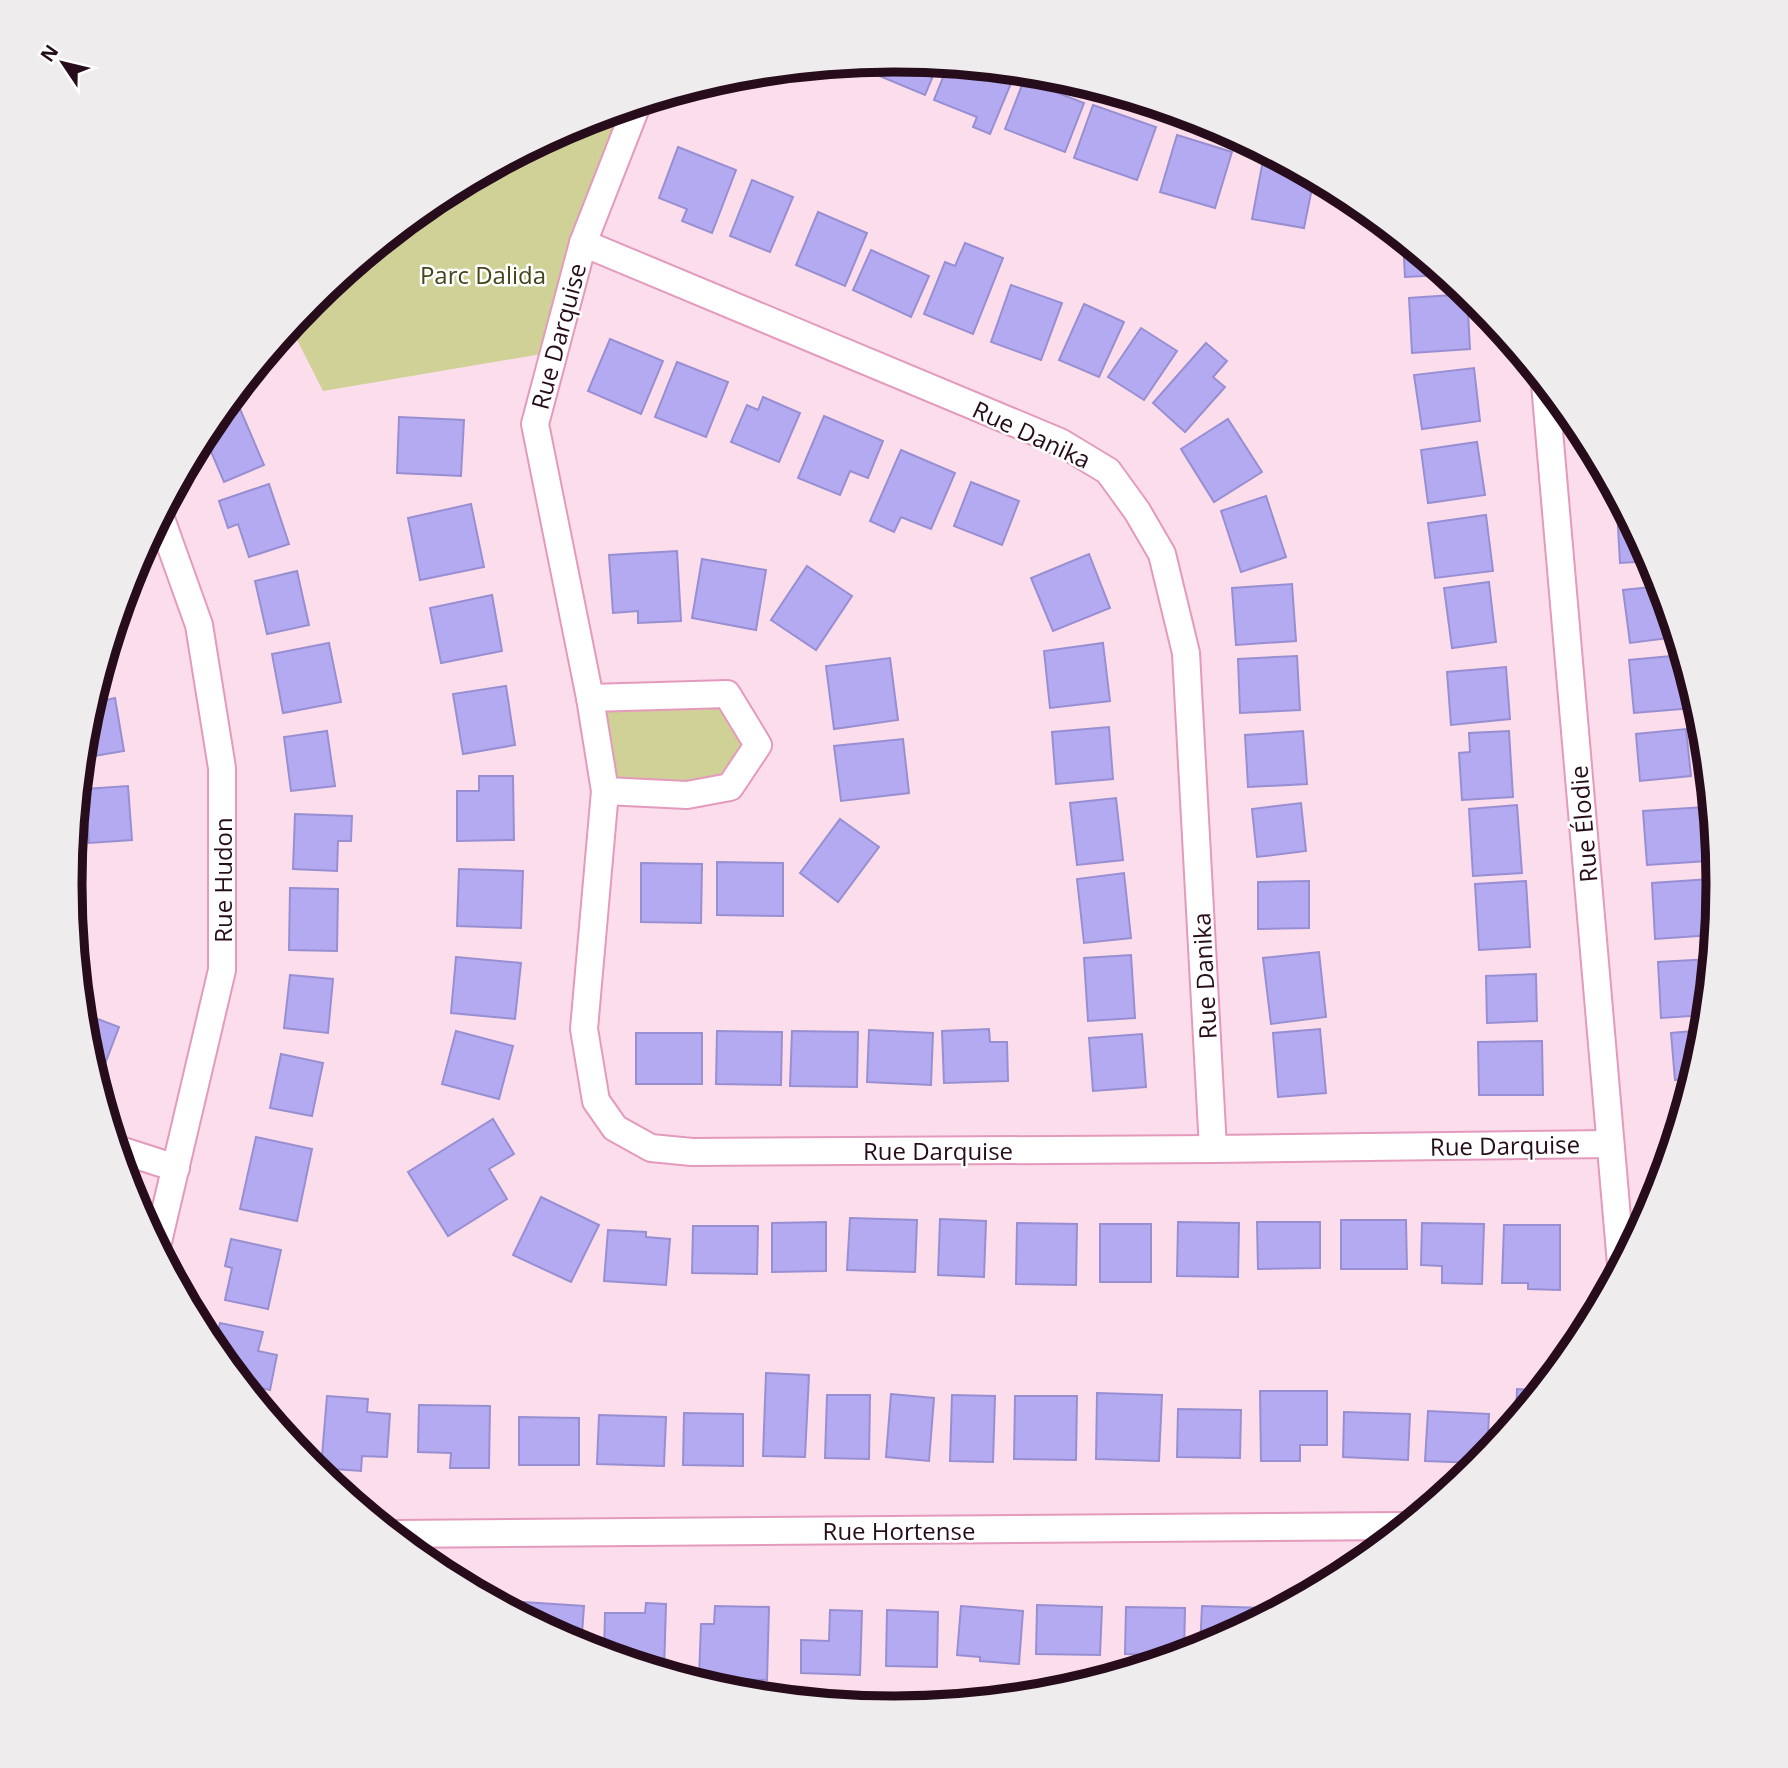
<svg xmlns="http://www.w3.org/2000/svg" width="1788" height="1768" viewBox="0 0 1788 1768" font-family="'Open Sans',sans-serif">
	<rect width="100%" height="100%" fill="#fcddeb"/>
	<g fill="#cfd196">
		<polygon points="637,105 553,352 323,391 290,326 311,301 436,198 579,122"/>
		<polygon points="727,694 758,745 730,787 605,791 590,698"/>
	</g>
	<g fill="#b4aaf2" stroke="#988fd2" stroke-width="2">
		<polygon points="894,60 938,64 925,95 865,70 868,62"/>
		<polygon points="948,65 999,70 1014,76 990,134 973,127 977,117 934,100"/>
		<polygon points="1024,80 1084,103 1065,152 1005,129"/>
		<polygon points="1093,105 1156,127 1137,180 1074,158"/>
		<polygon points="1177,135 1232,152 1215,208 1160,192"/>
		<polygon points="678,147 736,170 712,233 682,221 687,209 659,198"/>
		<polygon points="1264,155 1275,157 1314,178 1304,228 1252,219"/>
		<polygon points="752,180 793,197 770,252 730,236"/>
		<polygon points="818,212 867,233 845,286 796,265"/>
		<polygon points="1403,240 1445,275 1405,277"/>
		<polygon points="965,243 1003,258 973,334 924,314 945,262 955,266"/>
		<polygon points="871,250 929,276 911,317 853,290"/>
		<polygon points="1011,285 1062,303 1041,360 991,342"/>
		<polygon points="1467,294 1470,349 1412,353 1409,298"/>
		<polygon points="1084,304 1124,322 1099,377 1059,360"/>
		<polygon points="1141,328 1177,351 1144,400 1108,377"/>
		<polygon points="610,339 663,361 641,414 588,391"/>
		<polygon points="1206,343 1227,361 1213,377 1225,387 1185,432 1153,403"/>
		<polygon points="677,362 728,382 706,437 655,417"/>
		<polygon points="1474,368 1480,421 1422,429 1414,375"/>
		<polygon points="763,397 800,413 779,462 731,442 747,405 758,410"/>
		<polygon points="240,409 264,465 224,482 204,435 212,421"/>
		<polygon points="824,416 883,441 868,478 850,471 840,495 798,478"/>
		<polygon points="399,417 464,420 461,476 397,473"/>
		<polygon points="1228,419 1262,472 1214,502 1181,449"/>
		<polygon points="1477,442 1485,495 1428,503 1421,450"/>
		<polygon points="901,450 955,473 931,529 901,517 894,532 870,521"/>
		<polygon points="971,482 1019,501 1002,545 954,526"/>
		<polygon points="269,484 289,544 249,557 238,524 228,528 219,501"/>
		<polygon points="1266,496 1286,557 1241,572 1221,511"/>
		<polygon points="471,504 484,567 420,580 408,518"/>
		<polygon points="1617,509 1624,509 1652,561 1620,563"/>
		<polygon points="1486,515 1493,571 1435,578 1428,523"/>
		<polygon points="677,551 681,621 638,623 638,611 613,613 609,555"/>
		<polygon points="1089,554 1110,608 1053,631 1031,578"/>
		<polygon points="702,559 766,570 756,630 692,618"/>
		<polygon points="807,566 852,596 816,650 771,620"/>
		<polygon points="297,571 309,625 267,634 255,581"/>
		<polygon points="1489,582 1496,642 1452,648 1444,588"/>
		<polygon points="1292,584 1296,641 1236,645 1232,588"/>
		<polygon points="1661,586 1677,637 1630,643 1623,590"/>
		<polygon points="492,595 502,651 441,663 430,608"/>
		<polygon points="329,643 341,702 283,713 272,654"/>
		<polygon points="1103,643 1110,701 1050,708 1044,651"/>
		<polygon points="1682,655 1691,685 1693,708 1634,713 1629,660"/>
		<polygon points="1297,656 1300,710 1240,713 1238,659"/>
		<polygon points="890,658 898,720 834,729 826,666"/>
		<polygon points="1506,667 1510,719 1451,725 1447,672"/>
		<polygon points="506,686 515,745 463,754 453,694"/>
		<polygon points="115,698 124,751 82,758 85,723 92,703"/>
		<polygon points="1109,727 1113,779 1056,784 1052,732"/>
		<polygon points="1686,729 1691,776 1640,781 1636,734"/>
		<polygon points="327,731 335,786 291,791 284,737"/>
		<polygon points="1303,731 1307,784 1248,787 1245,735"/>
		<polygon points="1509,731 1513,797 1462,800 1459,753 1470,752 1469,733"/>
		<polygon points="903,739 909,793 841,801 834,746"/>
		<polygon points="479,776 513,776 514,840 457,841 457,791 479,791"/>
		<polygon points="128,786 132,840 89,843 85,789"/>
		<polygon points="1116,798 1123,860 1077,865 1070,803"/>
		<polygon points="1301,803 1306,851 1257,857 1252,809"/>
		<polygon points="1517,805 1522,873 1473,876 1469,809"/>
		<polygon points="1705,807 1708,861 1647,865 1643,811"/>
		<polygon points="295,814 352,816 351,841 338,841 337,871 293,869"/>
		<polygon points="840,819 879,847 838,902 800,873"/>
		<polygon points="717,862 783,863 783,916 717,915"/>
		<polygon points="641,863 702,864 701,923 641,922"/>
		<polygon points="459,869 523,871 521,928 457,926"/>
		<polygon points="1124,873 1131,938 1084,943 1077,879"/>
		<polygon points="1710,879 1713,935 1655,939 1652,883"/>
		<polygon points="1309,881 1309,928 1258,929 1258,882"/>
		<polygon points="1526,881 1530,947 1479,950 1475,884"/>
		<polygon points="290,888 338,889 337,951 289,950"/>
		<polygon points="1319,952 1326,1017 1271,1024 1263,958"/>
		<polygon points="1131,955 1135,1018 1088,1021 1084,958"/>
		<polygon points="456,957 521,963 515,1019 451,1013"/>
		<polygon points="1711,959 1706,1015 1661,1018 1658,962"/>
		<polygon points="1536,974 1537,1021 1487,1023 1486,976"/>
		<polygon points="290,975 333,979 328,1033 284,1028"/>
		<polygon points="82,1013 119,1027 100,1077 94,1075 85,1044"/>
		<polygon points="989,1029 990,1042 1007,1042 1008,1081 944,1083 942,1031"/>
		<polygon points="1320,1029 1326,1093 1278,1097 1273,1033"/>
		<polygon points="869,1030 933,1033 931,1085 867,1082"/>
		<polygon points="1704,1030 1703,1045 1692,1079 1675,1080 1671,1033"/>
		<polygon points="456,1031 513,1046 499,1099 442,1084"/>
		<polygon points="717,1031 782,1032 781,1085 716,1084"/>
		<polygon points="792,1031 858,1032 857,1087 790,1086"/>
		<rect x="636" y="1033" width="66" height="51"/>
		<polygon points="1142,1034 1146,1087 1093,1091 1089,1038"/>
		<polygon points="1542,1041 1543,1095 1479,1095 1478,1042"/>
		<polygon points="281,1054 323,1063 312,1116 270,1108"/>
		<polygon points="1682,1112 1673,1142 1670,1114"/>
		<polygon points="493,1119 514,1154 489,1169 507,1199 448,1236 408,1172"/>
		<polygon points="256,1137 312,1149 297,1221 240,1209"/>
		<polygon points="541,1197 599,1225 571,1282 513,1255"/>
		<polygon points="850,1218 917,1220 915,1272 847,1270"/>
		<polygon points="940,1219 986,1221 984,1277 938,1275"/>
		<polygon points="1341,1220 1406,1220 1407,1269 1341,1269"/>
		<polygon points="826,1222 826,1271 772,1272 772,1223"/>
		<polygon points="1178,1222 1239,1223 1238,1277 1177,1276"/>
		<polygon points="1257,1222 1320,1222 1320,1268 1258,1269"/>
		<polygon points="1017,1223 1077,1224 1076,1285 1016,1284"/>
		<polygon points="1422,1223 1484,1224 1482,1284 1442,1283 1442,1266 1421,1265"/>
		<rect x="1100" y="1224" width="51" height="58"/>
		<polygon points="1504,1225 1560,1225 1560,1290 1528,1289 1528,1283 1502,1283"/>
		<polygon points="693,1226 758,1226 757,1274 692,1273"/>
		<polygon points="608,1230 646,1232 646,1237 670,1239 666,1285 604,1281"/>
		<polygon points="231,1239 281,1250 268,1309 225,1300 232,1268 225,1266"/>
		<polygon points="220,1323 263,1332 258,1351 277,1355 270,1390 243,1384 214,1349"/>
		<polygon points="766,1373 809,1375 805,1457 763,1456"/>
		<polygon points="1540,1375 1552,1375 1516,1419 1517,1389 1539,1390"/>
		<polygon points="1260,1391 1327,1391 1327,1445 1300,1445 1300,1461 1261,1461"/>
		<polygon points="1097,1393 1162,1395 1159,1461 1096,1459"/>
		<polygon points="891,1394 934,1398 929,1461 886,1457"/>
		<polygon points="827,1395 870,1395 869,1459 825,1458"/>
		<polygon points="952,1395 995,1396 993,1462 950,1461"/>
		<polygon points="327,1396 368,1399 367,1412 390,1414 387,1457 362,1456 361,1471 321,1468"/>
		<polygon points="1015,1396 1077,1396 1076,1460 1014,1459"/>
		<polygon points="419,1405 490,1406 489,1468 450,1468 451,1453 418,1452"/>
		<polygon points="1178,1409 1241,1410 1240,1458 1177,1457"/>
		<polygon points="1428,1411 1489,1414 1487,1454 1480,1463 1425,1461"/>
		<polygon points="1344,1412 1410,1414 1408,1460 1343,1457"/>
		<polygon points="684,1413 743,1414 743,1466 683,1465"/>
		<polygon points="599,1415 666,1417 664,1466 597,1464"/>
		<polygon points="519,1417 579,1418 579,1465 519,1465"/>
		<polygon points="507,1601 584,1606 581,1647 507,1608"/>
		<polygon points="646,1603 666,1604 664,1672 604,1653 605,1613 645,1613"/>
		<polygon points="1037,1605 1102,1607 1100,1655 1036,1654"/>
		<polygon points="715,1606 769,1607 767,1680 699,1678 701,1624 714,1624"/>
		<polygon points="961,1606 1023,1611 1019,1664 980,1661 980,1657 957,1655"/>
		<polygon points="1202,1606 1264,1608 1264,1617 1209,1646 1200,1649"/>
		<polygon points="1126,1607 1185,1608 1184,1654 1155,1662 1155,1655 1125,1654"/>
		<polygon points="830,1610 862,1611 860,1675 801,1673 801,1640 829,1641"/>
		<polygon points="887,1610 938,1612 937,1667 886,1666"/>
	</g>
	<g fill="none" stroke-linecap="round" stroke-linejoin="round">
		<g stroke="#e39abc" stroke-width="30">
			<g id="street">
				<polyline points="637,105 583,243 535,424 590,698 605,791 584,1029 596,1101 615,1128 651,1148 692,1152 1213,1149 1610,1144"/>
				<polyline points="583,243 1060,442 1108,471 1137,511 1162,554 1186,653 1213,1149"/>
				<polyline points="1545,384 1621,1264"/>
				<polyline points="590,698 727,694 758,745 730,787 687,795 605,791"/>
				<polyline points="117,1149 176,1168"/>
				<polyline points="157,1246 222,970 222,768 199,625 160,516"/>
				<polyline points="393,1534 1405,1526"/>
			</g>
		</g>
		<use href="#street" stroke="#fff" stroke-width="26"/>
	</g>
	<g text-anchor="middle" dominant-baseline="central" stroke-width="5" stroke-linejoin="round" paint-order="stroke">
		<g font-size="24" fill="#45451a" stroke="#fff">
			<text x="483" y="274">Parc Dalida</text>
		</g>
		<g font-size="24" fill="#270d1b" stroke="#fff">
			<text transform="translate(558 336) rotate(-75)">Rue Darquise</text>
			<text transform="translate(1032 434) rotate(25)">Rue Danika</text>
			<text transform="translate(1583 824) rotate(-95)">Rue Élodie</text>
			<text transform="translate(222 880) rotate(-90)">Rue Hudon</text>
			<text transform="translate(1204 976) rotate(-93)">Rue Danika</text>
			<text transform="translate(1505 1145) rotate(-1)">Rue Darquise</text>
			<text x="938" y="1150">Rue Darquise</text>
			<text x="899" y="1530">Rue Hortense</text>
		</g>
	</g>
	<path d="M0 0H1788V1768H0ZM82 884a812 812 0 1 1 1624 0a812 812 0 1 1-1624 0Z" fill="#eeeced" fill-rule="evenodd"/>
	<path fill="none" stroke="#270d1b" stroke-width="9" d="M82 884a812 812 0 1 1 1624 0a812 812 0 1 1-1624 0Z"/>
	<g transform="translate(63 63) rotate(305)" stroke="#ffffff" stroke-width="5" paint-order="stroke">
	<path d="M0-5L12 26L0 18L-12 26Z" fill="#270d1b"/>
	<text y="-10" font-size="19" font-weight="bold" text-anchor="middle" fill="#270d1b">N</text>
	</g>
</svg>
